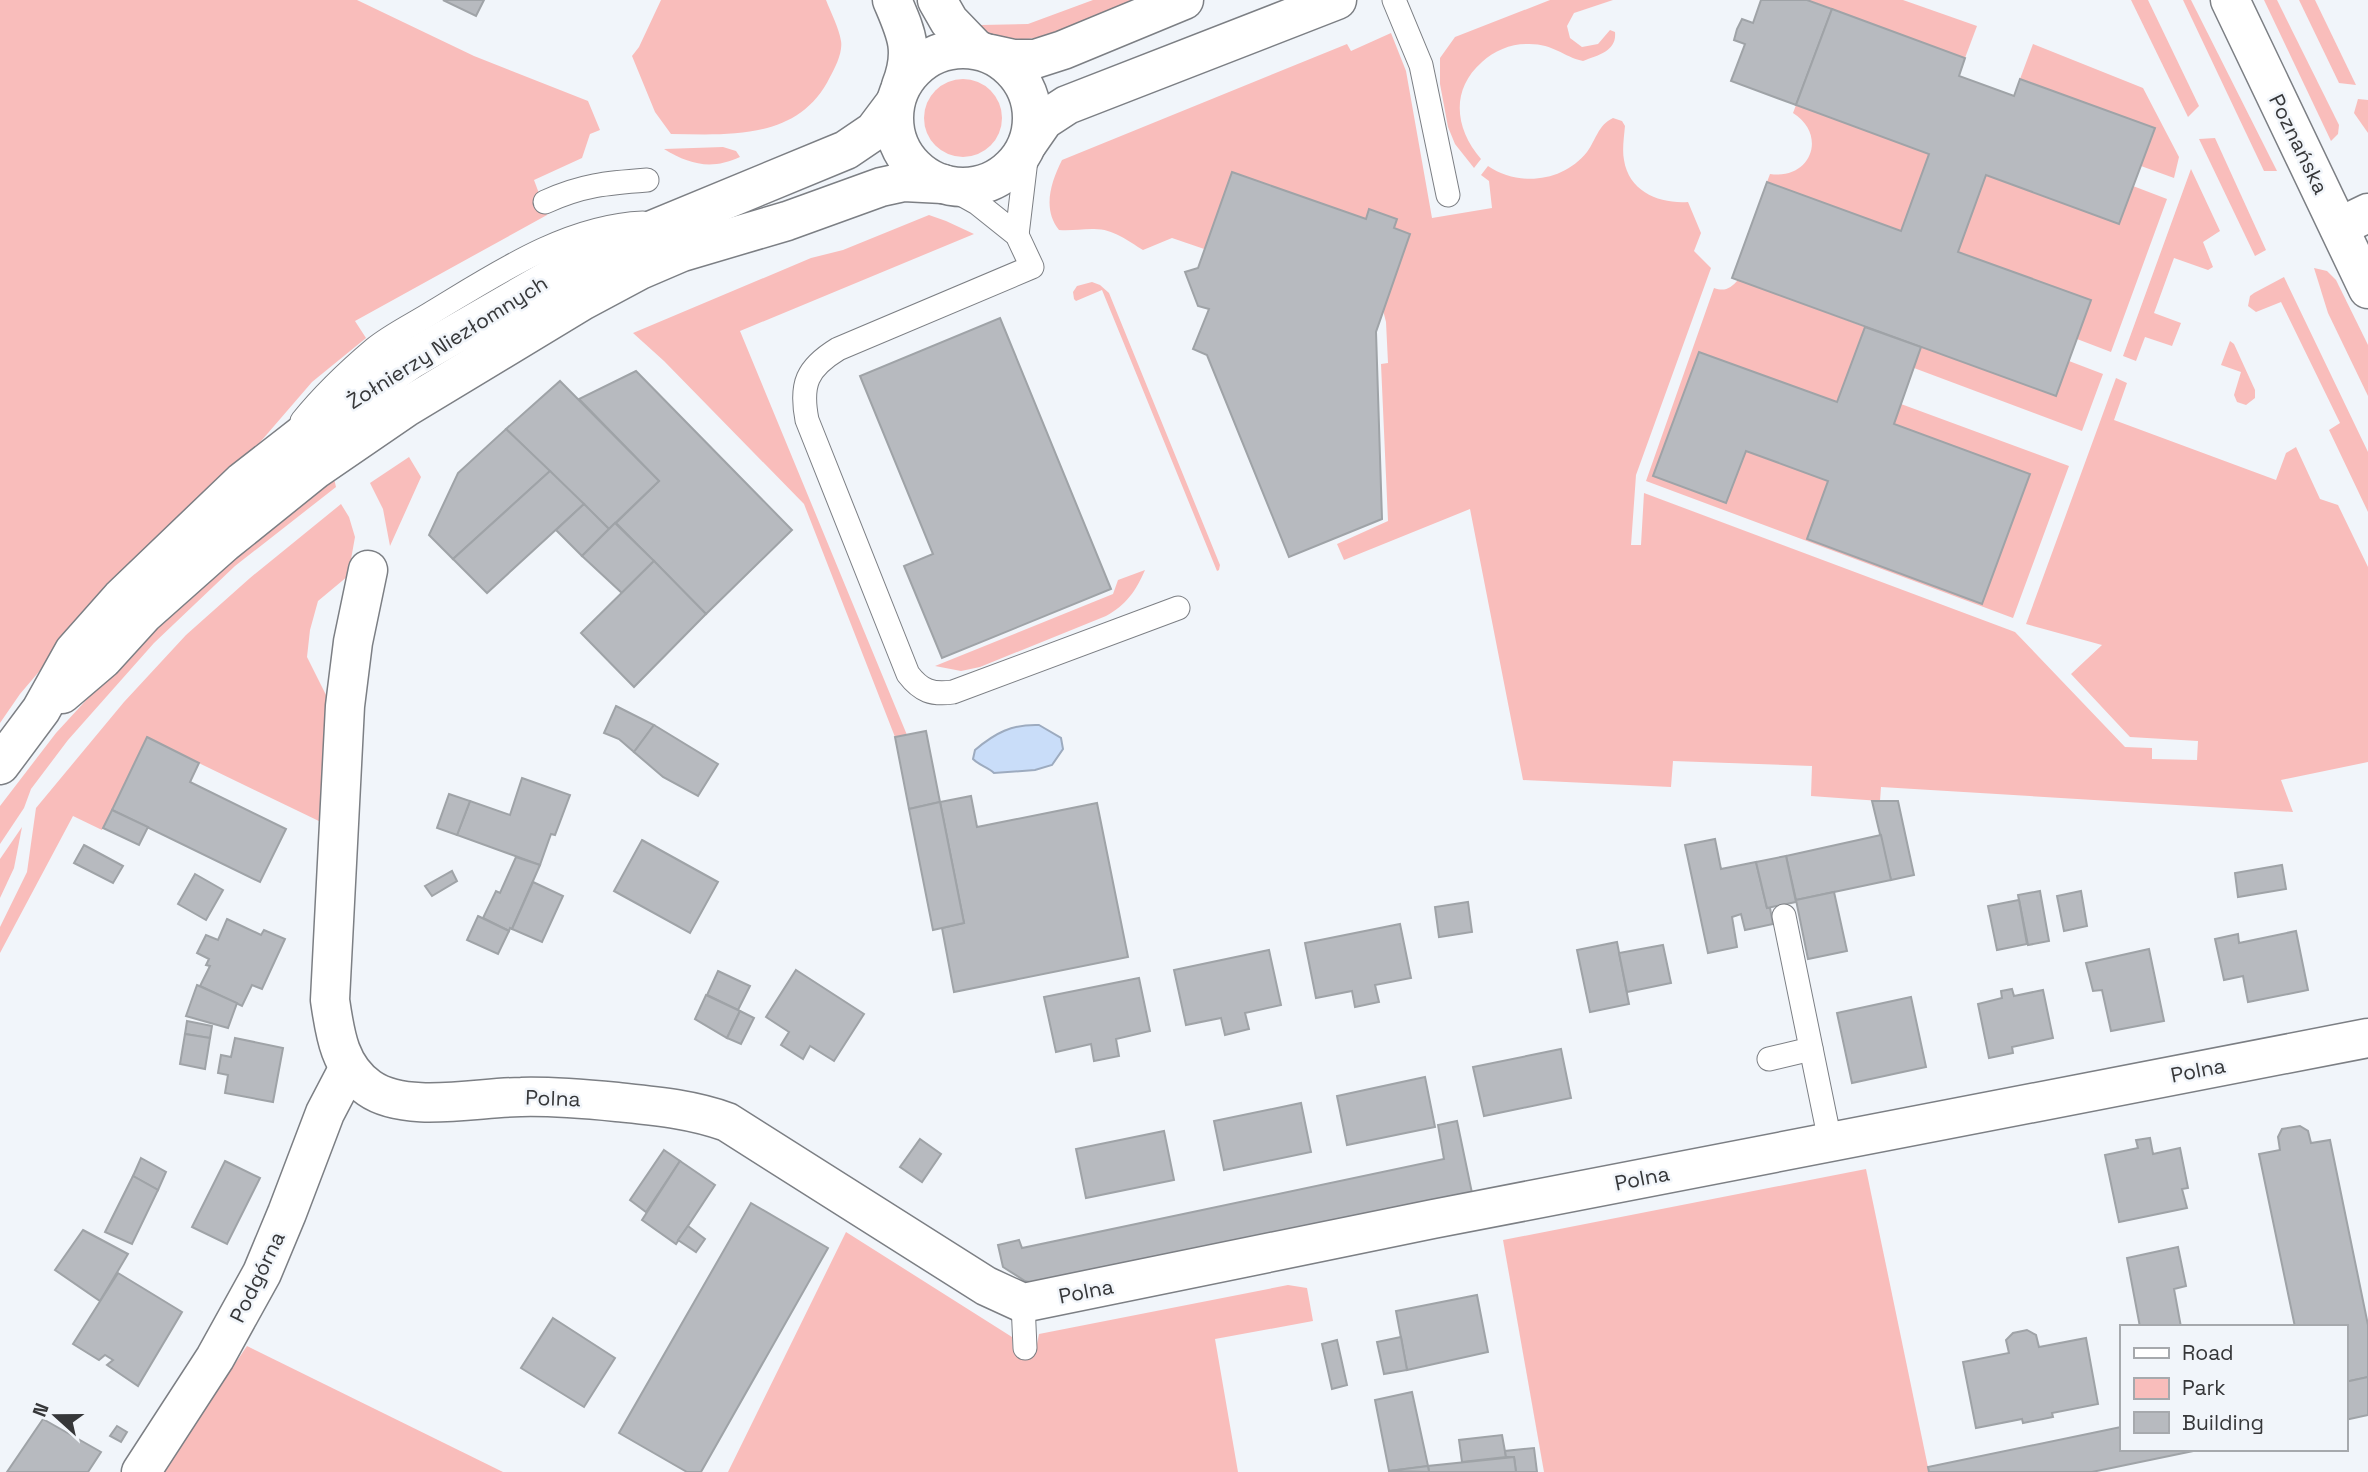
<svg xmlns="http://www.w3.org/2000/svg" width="2368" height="1472" viewBox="0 0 2368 1472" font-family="'Space Grotesk',sans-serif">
	<rect width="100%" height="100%" fill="#f1f5fa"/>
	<g fill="#f9bdbb">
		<polygon points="0,0 357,0 474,56 588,101 600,130 590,134 582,158 534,180 547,215 355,321 366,338 312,382 236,470 128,567 20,694 0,723"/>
		<path d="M661,0H826C831,13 839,28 841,41C843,52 835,68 830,77C799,140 731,135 671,134L655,112L632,56L639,47Z"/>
		<path d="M1093,0H1140C1092,19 1032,57 981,29V25L1028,24Z"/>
		<path d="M1550,0H1613L1574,13L1567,26L1570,38L1582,47L1598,44L1610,30L1615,32C1617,51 1599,55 1583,61C1561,56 1554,43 1526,44C1510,44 1494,51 1482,62C1450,90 1455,129 1481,159L1474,168L1455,144L1448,127L1440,84V58L1455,37Z"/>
		<polygon points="1807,0 1903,0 1977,26 1965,58"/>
		<polygon points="2131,0 2148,0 2199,106 2188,117"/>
		<polygon points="2183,0 2191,0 2277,171 2264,171"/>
		<polygon points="2264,0 2277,0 2339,125 2338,134 2331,141"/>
		<polygon points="2299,0 2315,0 2356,85 2339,83"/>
		<path d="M1391,33L1406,71L1432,218L1492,208L1489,181L1481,175L1488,166C1519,187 1563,182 1587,152C1596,140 1598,125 1613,118L1622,121L1625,126C1624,137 1622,150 1624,160C1629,192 1660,204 1688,202L1701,233L1694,251L1711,268L1636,475L1631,545H1641L1644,493L2015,632L2125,747L2152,748V759L2197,760L2198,741L2130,737L2071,674L2102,645L2026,624L2116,378L2127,383L2114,420L2276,480L2286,453L2296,447L2320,499L2338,505L2368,567V762L2281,780L2293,812L1881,787L1880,801L1811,796L1812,766L1673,761L1671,787L1523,780L1470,509L1344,560L1337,544L1388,521L1381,364L1388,363L1386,322L1383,310L1172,238L1143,250C1127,240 1112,228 1092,229C1080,229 1071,231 1059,230C1042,209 1051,182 1062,160L1347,44L1351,51Z"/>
		<polygon points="2033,44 2143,88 2179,157 2174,178 2141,166 2154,128 2020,79"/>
		<circle cx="963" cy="118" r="39"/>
		<polygon points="2358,99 2368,100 2368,133 2354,113"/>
		<path d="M1796,105L1929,154L1901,231L1767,182L1770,174C1811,180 1828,135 1793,113Z"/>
		<polygon points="2215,138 2266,250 2255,256 2199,139"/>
		<path d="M723,147L736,151L740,157C712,170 690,165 664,149Z"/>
		<polygon points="2191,169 2220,231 2203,242 2213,267 2208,270 2174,258 2154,313 2181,323 2172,346 2145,337 2136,361 2123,356"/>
		<polygon points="1986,175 2119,224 2133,186 2167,199 2111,352 2077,339 2090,300 1958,252"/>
		<polygon points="929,215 946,221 974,234 740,331 907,735 895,737 804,504 664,361 633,333 811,258 843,250"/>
		<polygon points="2314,268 2327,271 2336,280 2368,345 2368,396 2328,313"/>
		<polygon points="2284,277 2368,452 2368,512 2329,430 2340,423 2281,302 2256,312 2248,306 2250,296 2254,293"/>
		<path d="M1738,280L1865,327L1837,402L1654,476L1726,503L1746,451L1828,481L1807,539L1981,603L2030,474L1894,424L1901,404L2069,466L2013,618L1646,481L1714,288C1725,292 1731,288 1738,280Z"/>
		<polygon points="1092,282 1100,285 1109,293 1220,565 1219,570 1217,571 1102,290 1076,301 1074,299 1073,292 1077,286"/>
		<polygon points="2230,341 2234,344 2255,390 2255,398 2246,405 2237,402 2234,395 2241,372 2221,365"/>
		<polygon points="1921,347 2056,396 2069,361 2103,374 2082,431 1914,368"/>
		<polygon points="409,457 421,477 390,546 383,509 370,483"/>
		<polygon points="333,474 336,487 235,566 154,643 68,740 31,789 24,808 0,844 0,806 56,733 145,636"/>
		<polygon points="341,504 349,517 355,537 348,576 318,601 310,630 307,657 332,707 323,823 147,738 102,830 73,816 0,953 0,927 27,872 36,808 124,702 186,635 250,578"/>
		<path d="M1145,570C1136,591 1126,605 1106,616L980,667L961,671L935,666L1113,594L1118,580Z"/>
		<polygon points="22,827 14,868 0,898 0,859"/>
		<polygon points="1866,1169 1929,1472 1544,1472 1503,1240"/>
		<polygon points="846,1232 1012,1337 1013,1351 1035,1354 1039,1334 1288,1285 1307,1288 1313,1321 1215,1339 1238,1472 728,1472"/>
		<polygon points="247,1346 503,1472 161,1472"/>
	</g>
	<path fill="#c9ddf9" stroke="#9dabbf" stroke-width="2" d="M1039,725L1061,738L1063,749L1052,765L1035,770L994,773C988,767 980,766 973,759L975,750C995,733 1012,724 1039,725Z"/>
	<g fill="#b7babf" stroke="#9fa3a7" stroke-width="2">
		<polygon points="443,0 484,0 476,16"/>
		<polygon points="1761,0 1807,0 1832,9 1796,105 1731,81 1745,44 1734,40 1737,29 1742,19 1753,23"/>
		<polygon points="1832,9 1965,58 1959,76 2014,96 2020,79 2155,128 2119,224 1986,175 1958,252 2091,300 2056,396 1732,278 1767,182 1901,231 1929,154 1796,105"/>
		<polygon points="1232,172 1366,219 1369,209 1397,219 1394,228 1410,234 1376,332 1382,519 1289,557 1207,355 1193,349 1209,309 1198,306 1185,272 1198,268"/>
		<polygon points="1000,318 1111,589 942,658 904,566 933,554 860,376"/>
		<polygon points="1865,327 1921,347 1894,424 2030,474 1982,604 1807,539 1828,481 1746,451 1726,503 1653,476 1699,352 1837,402"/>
		<polygon points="636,371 792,530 706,614 616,523 659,481 579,399"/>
		<polygon points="560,381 659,481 609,529 506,429"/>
		<polygon points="506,429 550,471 453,559 429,535 458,473"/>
		<polygon points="550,471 584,504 487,593 453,559"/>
		<polygon points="584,504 609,529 582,556 556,530"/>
		<polygon points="615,523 654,561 622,593 582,556"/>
		<polygon points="654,561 706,614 634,687 581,633"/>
		<polygon points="616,706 654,725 634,752 619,739 604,733"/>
		<polygon points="654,725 718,764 698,796 663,777 634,752"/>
		<polygon points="926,731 940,802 909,809 895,737"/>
		<polygon points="147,737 199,763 190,782 286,829 260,882 112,810"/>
		<polygon points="522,778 570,795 555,835 551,834 540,865 457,835 470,801 510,815"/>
		<polygon points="449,794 470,801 457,835 437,828"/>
		<polygon points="971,796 977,827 1097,803 1128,957 954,992 942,928 964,923 940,802"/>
		<polygon points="1872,801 1898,801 1914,875 1891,880"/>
		<polygon points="940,802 964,923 933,930 909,809"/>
		<polygon points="112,810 148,827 139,845 103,828"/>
		<polygon points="1881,835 1891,880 1796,900 1786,856"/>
		<polygon points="1715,839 1721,869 1756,862 1767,908 1770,908 1773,924 1745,930 1741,914 1732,917 1737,947 1708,953 1685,845"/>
		<polygon points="642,840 718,882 690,933 614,891"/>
		<polygon points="84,845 123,866 113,883 74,863"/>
		<polygon points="1786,856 1796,902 1767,908 1756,862"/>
		<polygon points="516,857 540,865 512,929 510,928 509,931 483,918 496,891 500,893"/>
		<polygon points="2282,865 2286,889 2238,897 2235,873"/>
		<polygon points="452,871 457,881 432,896 425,886"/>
		<polygon points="195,874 223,890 206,920 178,904"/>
		<polygon points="533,882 563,896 542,942 512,929"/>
		<polygon points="2040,891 2049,941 2028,945 2018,895"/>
		<polygon points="2081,891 2087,926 2064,931 2057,896"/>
		<polygon points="1834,892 1847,951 1808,959 1796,900"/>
		<polygon points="2019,900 2027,944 1997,950 1988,906"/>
		<polygon points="1468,902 1472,932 1439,937 1435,907"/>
		<polygon points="478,916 509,931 498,954 467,940"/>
		<polygon points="227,919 261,935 264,930 285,939 262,989 252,985 242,1006 200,986 210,966 206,965 209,959 197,953 206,935 218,940"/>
		<polygon points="1400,924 1411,978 1375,985 1379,1002 1355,1007 1352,991 1316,998 1305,943"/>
		<polygon points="2296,931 2308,990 2248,1002 2243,976 2224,980 2215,939 2238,934 2239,943"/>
		<polygon points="1617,942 1629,1004 1590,1012 1577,950"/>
		<polygon points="1663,945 1671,983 1627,992 1619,953"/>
		<polygon points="2149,949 2164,1021 2111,1031 2102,990 2093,991 2086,963"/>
		<polygon points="1269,950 1281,1005 1245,1013 1249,1029 1225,1035 1221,1018 1186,1025 1174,970"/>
		<polygon points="796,970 864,1014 834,1061 810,1046 803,1059 781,1045 789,1032 766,1017"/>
		<polygon points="718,971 750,986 738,1010 707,995"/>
		<polygon points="1139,978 1150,1031 1116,1039 1119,1056 1094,1061 1091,1044 1056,1052 1044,997"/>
		<polygon points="197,985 237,1003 228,1028 186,1016"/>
		<polygon points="2012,989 2014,996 2043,990 2053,1038 2012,1047 2013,1053 1989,1058 1978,1004 2002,998 2001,991"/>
		<polygon points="706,995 740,1011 727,1038 695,1019"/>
		<polygon points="1911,997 1926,1067 1852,1083 1837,1013"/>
		<polygon points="740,1011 754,1018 741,1044 727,1038"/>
		<polygon points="187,1021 212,1026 210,1038 185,1034"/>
		<polygon points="185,1034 210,1038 205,1069 180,1064"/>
		<polygon points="235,1038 283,1048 273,1102 225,1093 228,1075 218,1073 221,1055 231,1057"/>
		<polygon points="1561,1049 1571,1098 1484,1116 1473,1067"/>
		<polygon points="1425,1077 1435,1127 1347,1145 1337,1096"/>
		<polygon points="1301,1103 1311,1152 1224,1170 1214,1121"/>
		<polygon points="1457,1121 1472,1193 1038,1284 1025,1281 1003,1267 998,1245 1019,1240 1022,1248 1444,1159 1438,1125"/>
		<polygon points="2300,1126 2308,1131 2311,1143 2330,1140 2368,1325 2368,1377 2345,1382 2345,1327 2295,1327 2259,1154 2280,1150 2278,1137 2282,1129"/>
		<polygon points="1164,1131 1174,1180 1086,1198 1076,1149"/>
		<polygon points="2150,1138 2153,1154 2180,1148 2188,1188 2182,1189 2187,1208 2119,1222 2105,1155 2138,1148 2136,1140"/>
		<polygon points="920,1139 941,1154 922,1182 900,1167"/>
		<polygon points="664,1150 680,1161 646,1212 630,1200"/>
		<polygon points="141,1158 166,1172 158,1190 133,1176"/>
		<polygon points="225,1161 260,1178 227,1244 192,1227"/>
		<polygon points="680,1161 715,1185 676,1244 642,1220"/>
		<polygon points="133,1176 158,1190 132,1244 105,1232"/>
		<polygon points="751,1203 828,1248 701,1472 687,1472 619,1433"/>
		<polygon points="688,1226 705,1239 696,1252 678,1240"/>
		<polygon points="83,1230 128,1254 100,1301 55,1270"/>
		<polygon points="2178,1247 2186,1286 2174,1289 2181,1327 2140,1327 2127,1258"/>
		<polygon points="118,1273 182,1312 138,1386 107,1365 113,1360 105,1355 99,1360 73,1344"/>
		<polygon points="1477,1295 1488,1352 1407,1370 1396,1311"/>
		<polygon points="553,1318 615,1358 584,1407 521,1368"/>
		<polygon points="2027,1330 2036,1335 2039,1347 2086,1338 2098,1404 2052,1413 2053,1417 2023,1423 2022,1419 1976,1428 1963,1362 2009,1353 2006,1340 2013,1333"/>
		<polygon points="1401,1337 1407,1370 1384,1374 1377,1342"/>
		<polygon points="1337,1340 1347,1385 1332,1389 1322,1344"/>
		<polygon points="2368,1377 2368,1415 2345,1420 2345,1382"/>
		<polygon points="1412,1392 1428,1466 1389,1471 1375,1400"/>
		<polygon points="43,1419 101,1452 88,1472 7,1472"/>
		<polygon points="117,1426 127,1432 121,1442 110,1436"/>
		<polygon points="2121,1427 2121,1449 2203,1449 2092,1472 1929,1472 1928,1467"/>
		<polygon points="1502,1435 1506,1457 1462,1462 1459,1440"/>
		<polygon points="1534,1448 1537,1472 1516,1472 1514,1457 1506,1457 1505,1451"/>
		<polygon points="1514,1457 1516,1472 1429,1472 1428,1466"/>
		<polygon points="1428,1466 1429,1472 1389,1471"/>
	</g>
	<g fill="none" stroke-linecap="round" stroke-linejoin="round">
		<g stroke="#7c7f84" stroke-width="25">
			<g id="lane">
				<polyline points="1394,0 1421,65 1448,195"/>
				<path d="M943,184L977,203L1017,235L1032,267L838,349C807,368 800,384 807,420L908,674C921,691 932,695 953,692L1178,608"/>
				<path d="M545,202C582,185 607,183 647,180"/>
				<polyline points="1017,235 1028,143"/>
				<path d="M302,421C323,395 348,371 374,349C391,335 414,324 433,312C496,274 567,226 643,223"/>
				<polyline points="1784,916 1830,1141"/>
				<polyline points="1769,1059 1811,1049"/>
				<polyline points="1023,1303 1025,1348"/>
			</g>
		</g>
		<g stroke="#7c7f84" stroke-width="41">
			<g id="street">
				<polyline points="2339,227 2368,213"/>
				<path d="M368,570L353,642L345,706L330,1000C335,1034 339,1067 369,1088C406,1114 478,1097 521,1097C553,1096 585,1099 617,1102C655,1106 691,1109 727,1122L986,1286L1023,1303L1433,1219L2368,1038"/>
				<polyline points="141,1472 215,1358 262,1273 287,1213 325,1113 348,1069"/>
			</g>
		</g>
		<g stroke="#7c7f84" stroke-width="41">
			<g id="secondary">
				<path d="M892,0C906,33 915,50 901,86"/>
				<polyline points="937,0 949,21 976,49"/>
				<polyline points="2230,0 2368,289"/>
				<circle cx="963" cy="118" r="69"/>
				<polyline points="991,54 1014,59 1035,59 1063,50 1184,0"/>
				<polyline points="1028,143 1044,120 1067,105 1337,0"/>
				<polyline points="62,694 103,659 144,614 224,543 316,469 405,408 582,301 640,270 682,252 787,221 881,187 904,182 943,184"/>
				<polyline points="0,765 41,710 74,651 121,598 242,482 310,429 410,360 594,254 846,150 874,131 895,103"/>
			</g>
		</g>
		<use href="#lane" stroke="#fff" stroke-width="23"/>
		<use href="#street" stroke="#fff" stroke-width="38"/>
		<use href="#secondary" stroke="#fff" stroke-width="38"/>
	</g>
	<g text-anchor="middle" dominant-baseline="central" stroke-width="5" stroke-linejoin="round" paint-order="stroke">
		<g font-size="21" fill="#363739" stroke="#f1f5fa">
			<text transform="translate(2299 144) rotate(64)">Poznańska</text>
			<text transform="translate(447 342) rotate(-32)">Żołnierzy Niezłomnych</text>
			<text transform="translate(2198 1070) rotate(-11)">Polna</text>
			<text transform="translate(553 1098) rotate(2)">Polna</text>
			<text transform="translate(1642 1178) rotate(-11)">Polna</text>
			<text transform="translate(257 1277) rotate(-64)">Podgórna</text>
			<text transform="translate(1086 1291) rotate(-11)">Polna</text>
		</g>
	</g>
	<rect x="2120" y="1325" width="228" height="126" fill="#f1f5fa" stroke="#a6a9ad" stroke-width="2"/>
	<rect x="2134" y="1348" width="35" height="10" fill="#ffffff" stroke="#a6a9ad" stroke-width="2"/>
	<text x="2182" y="1360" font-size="21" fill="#363739">Road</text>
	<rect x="2134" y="1378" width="35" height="21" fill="#f9bdbb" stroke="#a6a9ad" stroke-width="2"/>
	<text x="2182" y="1395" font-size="21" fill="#363739">Park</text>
	<rect x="2134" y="1412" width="35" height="21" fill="#b7babf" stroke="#a6a9ad" stroke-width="2"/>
	<text x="2182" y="1430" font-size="21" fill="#363739">Building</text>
	<g transform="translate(56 1416) rotate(291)" stroke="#f1f5fa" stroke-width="5" paint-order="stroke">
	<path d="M0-5L12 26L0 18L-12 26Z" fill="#363739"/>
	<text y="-10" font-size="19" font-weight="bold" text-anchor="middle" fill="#363739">N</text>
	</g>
</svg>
